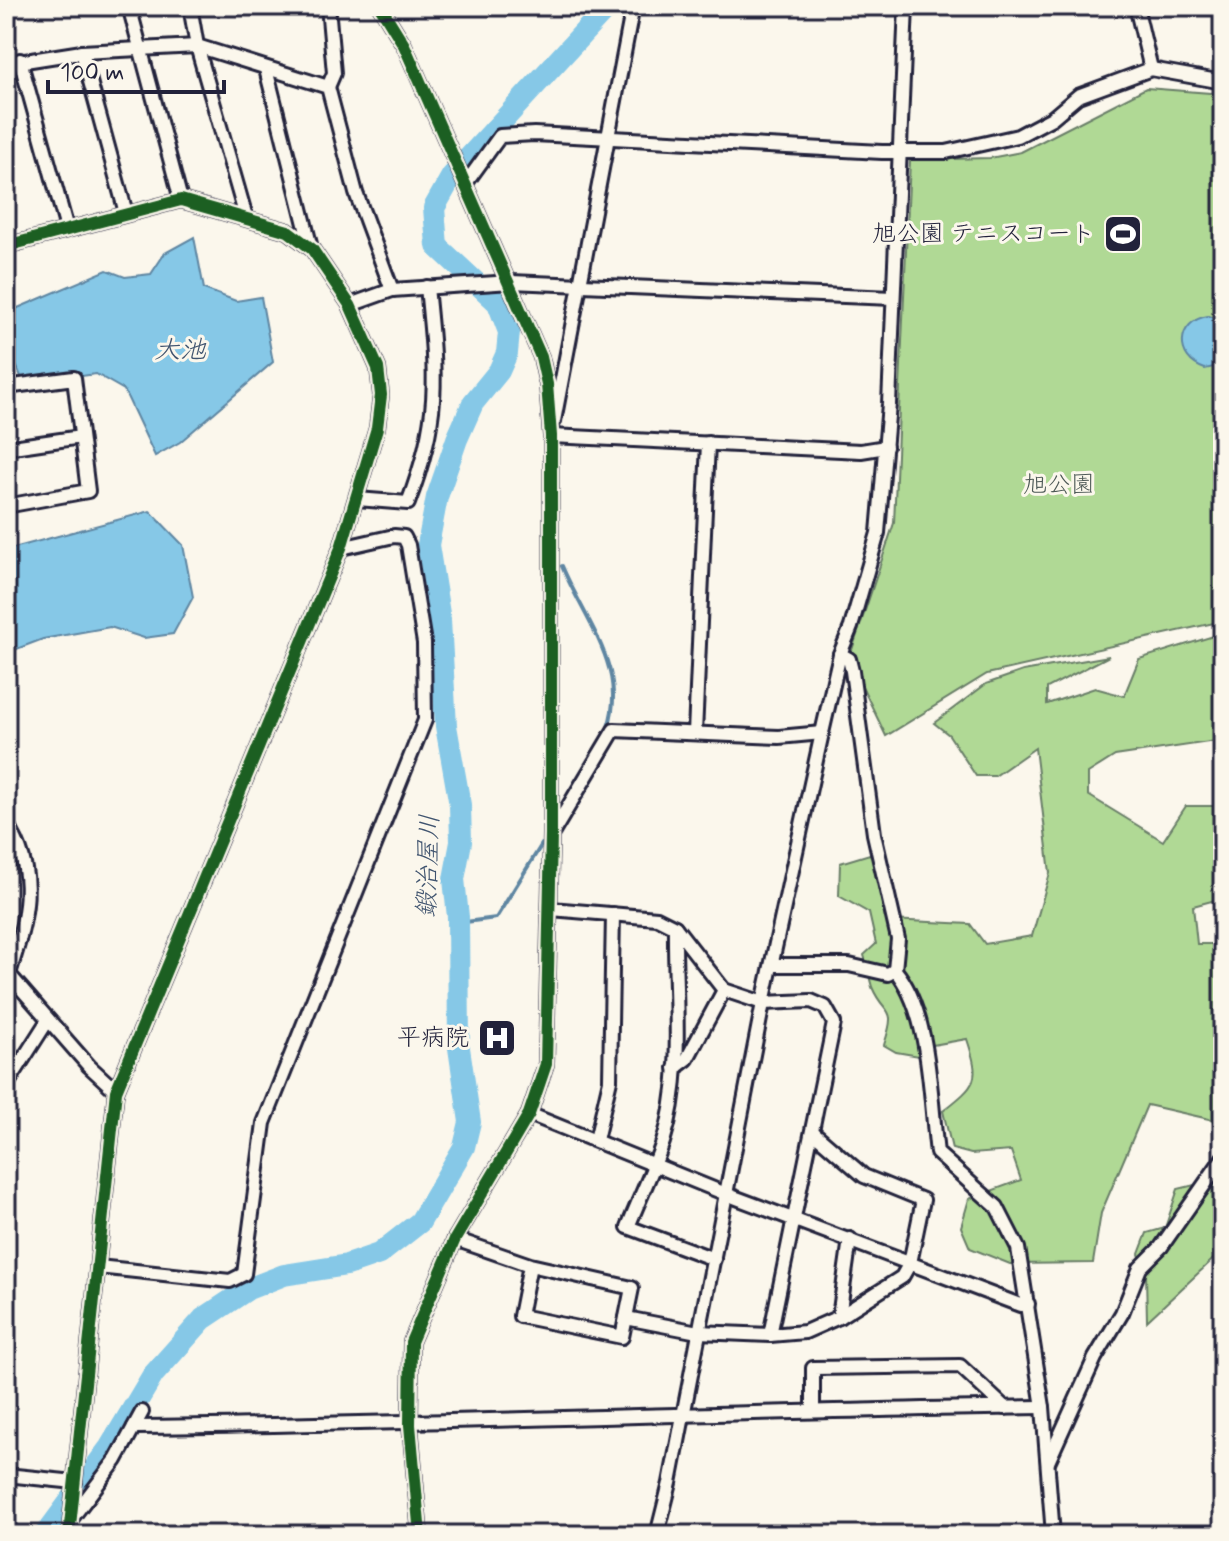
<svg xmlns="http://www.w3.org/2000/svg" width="1229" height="1541" viewBox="0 0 1229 1541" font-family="Mynerve,'Klee One',sans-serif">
	<rect width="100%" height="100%" fill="#fbf7ec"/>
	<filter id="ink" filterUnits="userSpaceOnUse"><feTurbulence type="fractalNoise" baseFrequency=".0125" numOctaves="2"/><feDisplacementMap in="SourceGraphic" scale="16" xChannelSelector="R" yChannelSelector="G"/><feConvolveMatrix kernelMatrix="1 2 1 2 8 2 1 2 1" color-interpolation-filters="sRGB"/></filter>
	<g filter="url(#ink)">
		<g fill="#b0d995" stroke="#697e68" stroke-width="2">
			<polygon points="1146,88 1223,94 1223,621 987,674 886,736 849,659 894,523 910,160 990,158 1021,152"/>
			<path d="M1223,633V740L1115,756L1088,773V795L1163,841L1186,806H1223V898L1193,906L1197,944H1223V1128L1209,1119L1147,1105L1101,1213L1093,1263L1010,1264L970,1248L961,1227L969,1199L1021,1180L1011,1151L971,1154L952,1149L943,1111C977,1084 981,1081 967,1039L927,1046L919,1056L896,1052L884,1045C898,1003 885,1018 872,987C869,977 867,965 864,955L876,944L869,913L839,896L840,863L873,853L890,920L970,924L985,944L1032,936L1050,873L1035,748L995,776H976L949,735L934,723L986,684L1023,671L1109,656L1047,688V704L1095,688L1124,696L1139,659Z"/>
			<polygon points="1223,1172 1223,1250 1147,1321 1146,1273 1139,1254 1147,1233 1165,1228 1178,1189 1219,1179"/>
		</g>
		<g fill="#86c8e7" stroke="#5e86a2" stroke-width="2">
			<polygon points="194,237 204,289 236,301 261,297 273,362 180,442 155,456 124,390 96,374 24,384 6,341 6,313 107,270 125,277 151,274 165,253"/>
			<path d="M1208,316L1223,321V365L1205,369C1174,359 1176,321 1208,316Z"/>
			<polygon points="150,511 183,545 193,597 173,634 144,638 110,627 43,639 6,653 6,550"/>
		</g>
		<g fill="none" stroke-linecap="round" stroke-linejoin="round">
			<g stroke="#5e86a2" stroke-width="4">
				<path d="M562,566C585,622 632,673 605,735"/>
				<polyline points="458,923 496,918 542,844"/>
			</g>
			<polyline stroke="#86c8e7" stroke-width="22" points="45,1535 110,1447 153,1375 203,1319 248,1289 284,1275 347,1265 379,1254 420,1222 464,1147 470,1122 459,1048 458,917 454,879 461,842 460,805 446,726 440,620 428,545 437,497 457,439 473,403 499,371 507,353 509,332 498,303 437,246 434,208 452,176 608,6"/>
			<g stroke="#22223b" stroke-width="18">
				<g id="minor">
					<polyline points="129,6 181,200"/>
					<polyline points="190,6 197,46 246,217"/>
					<polyline points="380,6 404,45 541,357 547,384 551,436 551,834 546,1064 529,1114 455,1239 411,1342 410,1425 420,1535"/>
					<polyline points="1136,6 1151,69"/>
					<polyline points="82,52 126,213"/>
					<polyline points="20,60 67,229"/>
					<polyline points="6,64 82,52 197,46 328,87 356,193 392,290"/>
					<polyline points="266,69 311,248"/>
					<polyline points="328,87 334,73 328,6"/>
					<polyline points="466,183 500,136 534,134 882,152 946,152 1018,136 1052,118 1078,96 1151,69 1223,82"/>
					<polyline points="6,246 181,200 288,231 312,249 350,305 378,368 381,395 377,428 341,548 116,1091 69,1535"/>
					<polyline points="350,305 392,290 511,282 893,298"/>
					<polyline points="6,387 74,378 88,491 6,506"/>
					<polyline points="554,421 633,6"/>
					<polyline points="551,436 861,451 886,447"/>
					<polyline points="6,448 81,437"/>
					<path d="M357,499L408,503C441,417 436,376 427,287"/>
					<path d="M840,654L849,659L852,671L874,834L898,939L895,970C931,1013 930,1099 937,1153L997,1207L1018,1248L1043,1407L1053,1535"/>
					<polyline points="695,733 708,443"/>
					<path d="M6,823C40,873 26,920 9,974"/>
					<polyline points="552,834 614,730 779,737 822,733"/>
					<polyline points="551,909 657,918 675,927 724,990 763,1003 811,1001 825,1007 834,1023 770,1335"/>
					<path d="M675,927C674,997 685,1074 663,1142C653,1171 639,1199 628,1227L714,1259"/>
					<polyline points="772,965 849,965 888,974 895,970"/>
					<polyline points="6,971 89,1066 116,1091"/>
					<polyline points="675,1068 687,1059 724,990"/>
					<polyline points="6,1086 48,1020"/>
					<polyline points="529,1114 726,1194 1020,1305 1028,1304"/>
					<polyline points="596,1140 610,1080 613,914"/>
					<polyline points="455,1239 530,1265 632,1288 622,1337 520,1316 530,1265"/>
					<polyline points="98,1267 230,1281 244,1274 264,1123 425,720 424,643 408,545 404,537 394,536 341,548"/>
					<polyline points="839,1317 850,1239"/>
					<polyline points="626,1318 698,1332 770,1335 805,1332 839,1317 902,1277 910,1263 923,1200 864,1176 813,1132"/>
					<polyline points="813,1410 813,1368 960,1366 1005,1408"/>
					<path d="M134,1427C437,1424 740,1411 1043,1407"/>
					<polyline points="1048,1462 1095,1358 1122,1313 1140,1268 1161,1247 1223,1158"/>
					<polyline points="6,1475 75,1482"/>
					<polyline points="71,1519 116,1460 142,1412"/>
					<polyline points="657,1535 670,1483 763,1003 822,733 840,654 851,627 878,533 889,404 906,6"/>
				</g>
			</g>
			<use href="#minor" stroke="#fbf7ec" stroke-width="12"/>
			<g stroke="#fbf7ec" stroke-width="17">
				<g id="cycleway">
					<polyline points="380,6 404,45 541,357 547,384 551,436 551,834 546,1064 529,1114 455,1239 411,1342 410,1425 420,1535"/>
					<polyline points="6,246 181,200 288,231 312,249 350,305 378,368 381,395 377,428 341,548 116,1091 69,1535"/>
				</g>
			</g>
			<use href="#cycleway" stroke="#1b5e20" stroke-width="12"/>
		</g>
	</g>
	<defs>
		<g id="stadium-square" transform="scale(2)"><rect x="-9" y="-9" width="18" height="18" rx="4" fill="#22223b" stroke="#fbf7ec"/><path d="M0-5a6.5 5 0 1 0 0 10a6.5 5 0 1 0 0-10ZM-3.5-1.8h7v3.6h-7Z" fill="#fff"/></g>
		<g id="hospital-square" transform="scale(2)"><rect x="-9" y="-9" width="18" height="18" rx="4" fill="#22223b" stroke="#fbf7ec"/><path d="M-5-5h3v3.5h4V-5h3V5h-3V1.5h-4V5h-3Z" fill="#fff"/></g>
	</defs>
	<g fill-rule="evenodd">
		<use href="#stadium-square" x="1123" y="234"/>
		<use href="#hospital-square" x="497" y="1038"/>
	</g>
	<g text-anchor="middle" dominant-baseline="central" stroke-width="6" stroke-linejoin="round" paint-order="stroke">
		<g font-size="24" fill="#22223b" stroke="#fbf7ec" text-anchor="end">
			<text x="1095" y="234">旭公園 テニスコート</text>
			<text x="469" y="1038">平病院</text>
		</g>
		<g font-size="24" fill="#4d5956" stroke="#fbf7ec">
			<text x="1059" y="485">旭公園</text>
		</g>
		<g font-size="26" font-style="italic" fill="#40546f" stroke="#fbf7ec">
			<text x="180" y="351">大池</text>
			<text transform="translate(429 866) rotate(-88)">鍛治屋川</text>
		</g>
	</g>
	<rect width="1229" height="1541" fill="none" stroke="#fbf7ec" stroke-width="32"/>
	<rect x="16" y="16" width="1197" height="1509" fill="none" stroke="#22223b" stroke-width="3" filter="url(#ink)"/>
	<path d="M48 80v12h176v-12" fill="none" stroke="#22223b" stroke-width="4"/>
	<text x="60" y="80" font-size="24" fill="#22223b" stroke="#fbf7ec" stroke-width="6" paint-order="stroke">100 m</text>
</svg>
